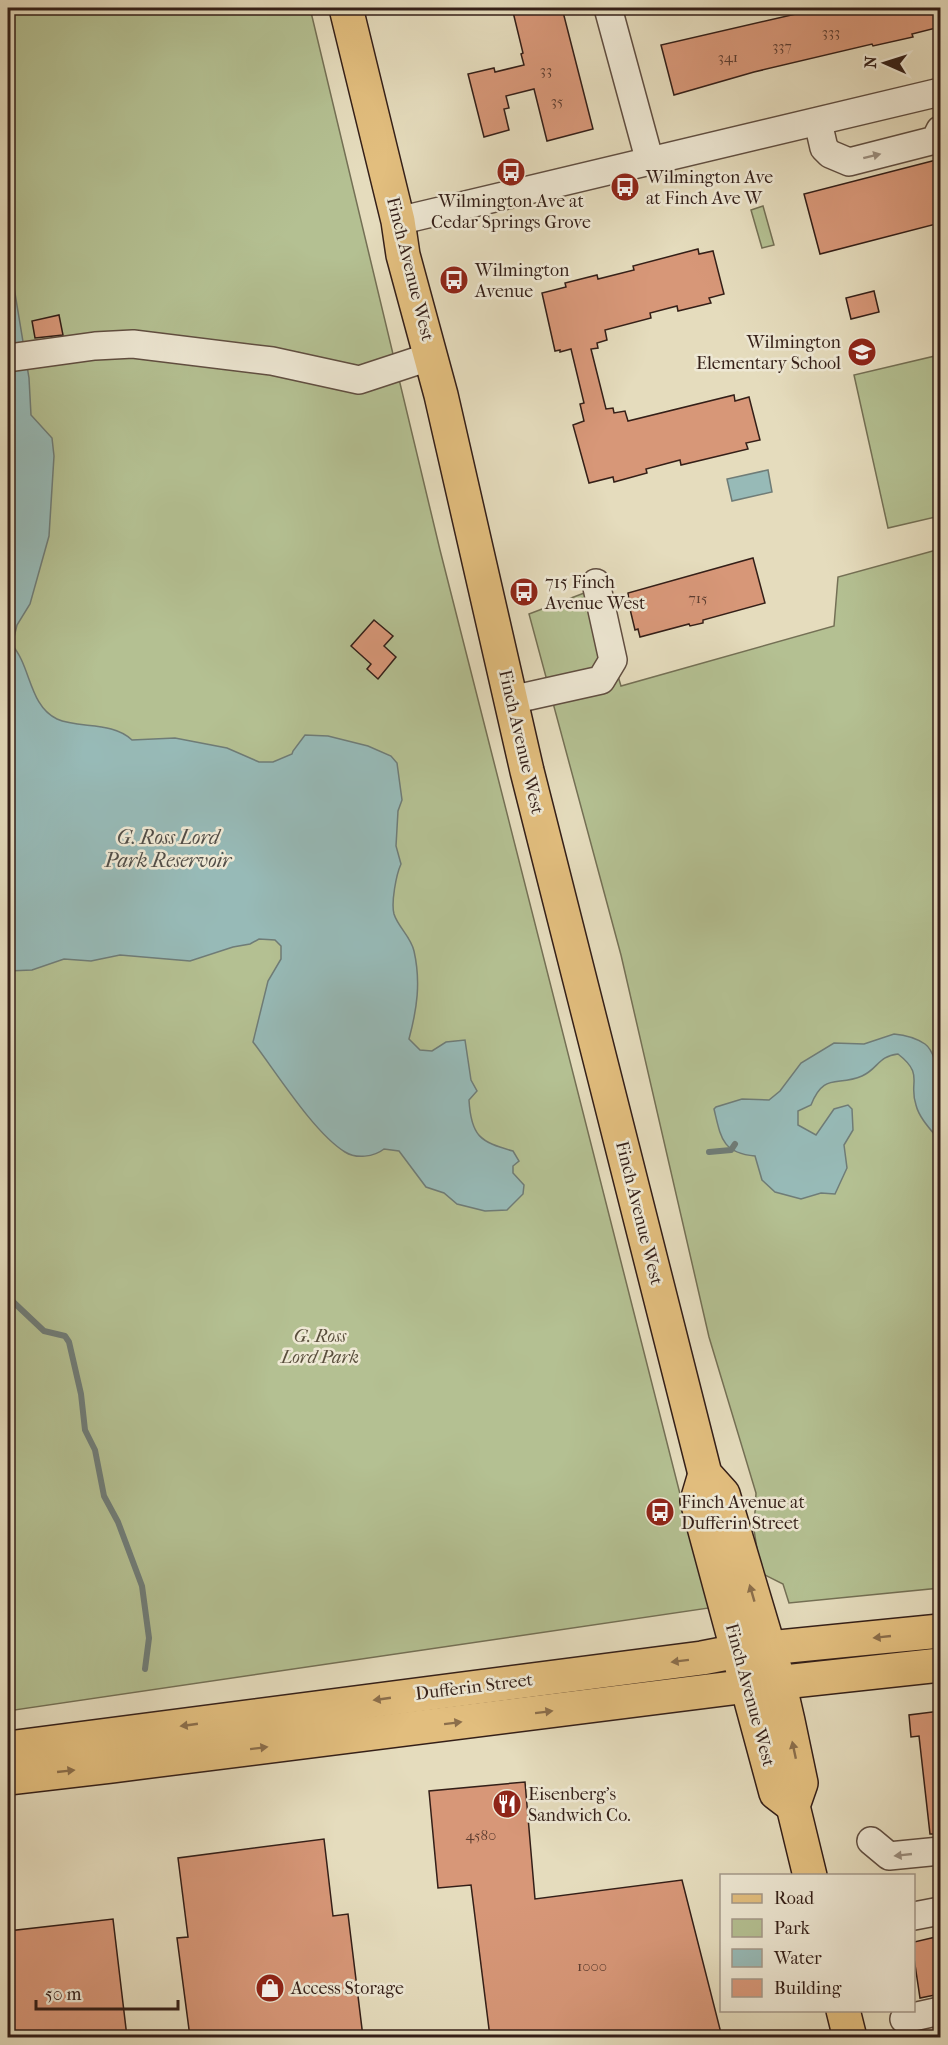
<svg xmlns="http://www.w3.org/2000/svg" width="948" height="2045" viewBox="0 0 948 2045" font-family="'IM FELL French Canon',serif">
	<rect width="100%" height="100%" fill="#e5dcbd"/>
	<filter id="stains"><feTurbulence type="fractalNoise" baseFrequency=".00333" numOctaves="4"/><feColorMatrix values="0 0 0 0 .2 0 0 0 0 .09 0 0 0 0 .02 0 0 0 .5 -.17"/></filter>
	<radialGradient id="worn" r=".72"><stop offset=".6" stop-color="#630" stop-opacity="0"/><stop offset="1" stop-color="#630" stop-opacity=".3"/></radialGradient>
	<g fill="#b4c092" stroke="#747055" stroke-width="1.5">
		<polygon points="8,8 310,8 440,550 709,1608 8,1711"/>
		<polygon points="763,206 774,245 762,248 751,210"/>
		<polygon points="935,356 940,380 940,516 888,528 854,375"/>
		<polygon points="940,549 940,1588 789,1603 783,1584 761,1573 754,1530 756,1493 709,1337 621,955 529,614 592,590 621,686 834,626 838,577"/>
	</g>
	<g fill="#97bab7" stroke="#6f7c77" stroke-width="1.5">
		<path d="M8,251L29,378L31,415L52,438L54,456L49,536L30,604L17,625L12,645C31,666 29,706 57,719C79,729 112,721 132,740L175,738L227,748L259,762H273L292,754L293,751L305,735L328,736L368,746L391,756L397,763L402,800L398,811L396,846L401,864C396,875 391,903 394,914C398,927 411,937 414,951C421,982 417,1009 409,1039L420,1050L432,1051L446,1042L465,1040L471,1080L477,1091L469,1100C471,1136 480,1142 513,1151L519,1161L513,1166V1173L524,1185L523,1194L507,1210L485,1211L457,1204L444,1193L426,1187L399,1151L384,1149C374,1157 356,1159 345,1152C314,1133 276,1072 253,1042L268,981L281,959V946L275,940L259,939L250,944L233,947L190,961L120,955L91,961L64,959L32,970L8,971Z"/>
		<polygon points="768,470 772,492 732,501 727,479"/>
		<path d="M894,1034C905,1035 916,1038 925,1044C943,1057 941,1120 940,1141C932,1131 919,1118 916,1105C908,1082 925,1075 898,1054C878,1056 878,1069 862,1076C837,1087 824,1072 811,1105L798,1111V1125L816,1135L834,1109L848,1105L852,1109L853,1130L844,1145L847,1168L835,1194L821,1193L801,1199L775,1192L762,1180L755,1156C722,1153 721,1138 714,1109L716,1107L742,1099L769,1100L780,1091L801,1063L834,1043L864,1044Z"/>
	</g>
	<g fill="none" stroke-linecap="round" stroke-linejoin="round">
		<g stroke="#6f7c77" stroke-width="6">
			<polyline points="709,1152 731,1150 735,1144"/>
			<polyline points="8,1297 44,1331 65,1336 69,1342 81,1394 85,1430 95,1450 104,1496 118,1522 142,1586 149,1638 145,1669"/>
		</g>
	</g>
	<g fill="#d79778" stroke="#341f18" stroke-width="1.5">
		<polygon points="531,8 562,8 593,129 547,141 534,89 506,96 509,108 504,109 509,130 484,137 468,74 494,68 495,72 524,65 521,54 523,53 513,12"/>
		<polygon points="822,8 940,8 940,27 912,34 913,37 873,46 872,44 754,72 674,95 661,45"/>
		<polygon points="940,159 940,223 820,254 804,194"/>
		<polygon points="698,249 699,254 713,251 724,294 709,298 711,303 678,311 677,306 650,313 651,318 605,330 607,340 597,343 598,348 591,349 606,409 613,408 614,413 625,411 628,421 734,395 735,401 749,397 760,440 746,443 748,449 681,465 680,460 646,469 647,473 614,482 613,477 589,483 573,425 584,421 580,404 584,403 571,349 560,352 560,350 555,351 542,293 566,287 565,283 597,275 598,279 634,270 633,266"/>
		<polygon points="874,291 879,312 851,319 846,298"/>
		<polygon points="59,315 63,335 35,338 32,321"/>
		<polygon points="753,558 765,603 703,620 703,623 690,626 689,624 640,637 638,629 635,630 630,609 628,593"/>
		<polygon points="374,620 393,636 384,646 396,657 378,679 367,669 371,664 351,646"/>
		<polygon points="940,1711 940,1834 930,1834 919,1736 911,1737 909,1715"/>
		<polygon points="525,1782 535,1899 682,1880 722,2037 490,2037 471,1885 438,1888 429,1791"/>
		<polygon points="324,1839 333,1916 348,1914 363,2037 190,2037 177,1938 188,1937 178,1858"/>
		<polygon points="113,1919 127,2037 8,2037 8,1931"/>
		<polygon points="940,1936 940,1994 920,1998 914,1958 914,1942"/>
	</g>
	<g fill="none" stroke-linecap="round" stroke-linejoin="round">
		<g stroke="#604e41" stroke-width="30">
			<g id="minor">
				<polyline points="608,8 650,162"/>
				<polyline points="818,122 824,148 830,154 849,162 935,140 940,130"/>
				<polyline points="398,221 940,92"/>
				<polyline points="8,358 95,346 133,344 272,361 359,380 432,356"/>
				<polyline points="511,700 601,680 613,660 596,583"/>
				<polyline points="871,1841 889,1856 940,1851"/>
				<polyline points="914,1916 940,1911"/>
				<polyline points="904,2019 940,2011"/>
			</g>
		</g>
		<g stroke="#341f18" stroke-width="36">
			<g id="major">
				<polyline points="346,8 398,221 403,255 441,395 527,771 705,1474 723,1494 779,1682 788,1721 801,1783 793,1806 810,1876"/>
				<polyline points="705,1474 697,1501 776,1793 793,1806"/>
				<polyline points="8,1748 702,1658 738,1651 940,1631"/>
				<polyline points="8,1778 111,1766 748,1686 940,1665"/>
				<polyline points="843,2010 850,2038"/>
			</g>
		</g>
		<use href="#minor" stroke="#eee8d4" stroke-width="27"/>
		<use href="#major" stroke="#e2be7e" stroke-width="33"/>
	</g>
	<defs><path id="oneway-solid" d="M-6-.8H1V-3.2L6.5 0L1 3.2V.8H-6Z" transform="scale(1.5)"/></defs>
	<g fill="#9a8e7f">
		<use href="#oneway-solid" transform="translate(872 156) rotate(-14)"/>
		<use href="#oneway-solid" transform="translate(903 1855) rotate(174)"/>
	</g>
	<g fill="#8b6e4b">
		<use href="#oneway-solid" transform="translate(752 1593) rotate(-106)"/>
		<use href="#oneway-solid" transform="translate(882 1637) rotate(174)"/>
		<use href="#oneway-solid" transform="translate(680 1661) rotate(173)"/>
		<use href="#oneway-solid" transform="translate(382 1699) rotate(172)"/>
		<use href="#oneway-solid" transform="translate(544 1712) rotate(-7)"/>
		<use href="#oneway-solid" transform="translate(453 1723) rotate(-7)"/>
		<use href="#oneway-solid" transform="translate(189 1725) rotate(172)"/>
		<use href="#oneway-solid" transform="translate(259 1748) rotate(-7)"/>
		<use href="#oneway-solid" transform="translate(794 1750) rotate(-102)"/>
		<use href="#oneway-solid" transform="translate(66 1771) rotate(-6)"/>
	</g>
	<defs>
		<g id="bus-disc" transform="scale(1.5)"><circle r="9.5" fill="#8f2418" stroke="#eee8d4"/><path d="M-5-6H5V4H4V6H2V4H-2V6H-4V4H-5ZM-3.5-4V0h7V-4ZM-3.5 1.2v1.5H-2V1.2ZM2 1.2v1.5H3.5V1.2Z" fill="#fff"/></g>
		<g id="school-disc" transform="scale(1.5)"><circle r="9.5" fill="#8f2418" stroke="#eee8d4"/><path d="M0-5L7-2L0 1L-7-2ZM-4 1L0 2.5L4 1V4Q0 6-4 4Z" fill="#fff"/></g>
		<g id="restaurant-disc" transform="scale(1.5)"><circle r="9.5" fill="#8f2418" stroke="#eee8d4"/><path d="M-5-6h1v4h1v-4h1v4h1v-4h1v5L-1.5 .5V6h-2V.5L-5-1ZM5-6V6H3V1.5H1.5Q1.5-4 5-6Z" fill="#fff"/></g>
		<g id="shop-disc" transform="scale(1.5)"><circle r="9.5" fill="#8f2418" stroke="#eee8d4"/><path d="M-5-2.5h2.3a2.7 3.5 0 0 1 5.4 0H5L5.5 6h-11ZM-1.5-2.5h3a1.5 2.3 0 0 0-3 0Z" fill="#fff"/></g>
	</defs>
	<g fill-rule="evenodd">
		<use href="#bus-disc" x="511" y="172"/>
		<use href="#bus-disc" x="625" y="187"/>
		<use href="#bus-disc" x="454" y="280"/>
		<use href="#school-disc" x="862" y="352"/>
		<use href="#bus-disc" x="524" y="592"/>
		<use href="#bus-disc" x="660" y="1512"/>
		<use href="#restaurant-disc" x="507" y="1804"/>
		<use href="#shop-disc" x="270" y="1988"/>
	</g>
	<g text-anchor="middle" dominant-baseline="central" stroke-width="5" stroke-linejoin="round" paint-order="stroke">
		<g font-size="15" fill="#5d3d30">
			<text x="831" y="32">333</text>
			<text x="782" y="46">337</text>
			<text x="728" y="57">341</text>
			<text x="546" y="70">33</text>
			<text x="557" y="101">35</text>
			<text x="698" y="598">715</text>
			<text x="481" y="1835">4580</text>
			<text x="592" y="1966">1000</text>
		</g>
		<g font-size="18" fill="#341f18" stroke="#eee8d4" text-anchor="start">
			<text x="646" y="177">Wilmington Ave<tspan x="646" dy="21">at Finch Ave W</tspan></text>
			<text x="511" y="201" text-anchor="middle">Wilmington Ave at<tspan x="511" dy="21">Cedar Springs Grove</tspan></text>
			<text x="475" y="270">Wilmington<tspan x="475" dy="21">Avenue</tspan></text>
			<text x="841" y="342" text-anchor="end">Wilmington<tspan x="841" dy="21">Elementary School</tspan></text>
			<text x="545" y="582">715 Finch<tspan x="545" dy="21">Avenue West</tspan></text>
			<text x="681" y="1502">Finch Avenue at<tspan x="681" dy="21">Dufferin Street</tspan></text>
			<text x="528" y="1794">Eisenberg’s<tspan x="528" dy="21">Sandwich Co.</tspan></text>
			<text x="291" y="1988">Access Storage</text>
		</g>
		<g font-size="18" fill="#341f18" stroke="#eee8d4">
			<text transform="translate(410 269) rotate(76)">Finch Avenue West</text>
			<text transform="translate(521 742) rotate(77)">Finch Avenue West</text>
			<text transform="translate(639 1213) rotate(76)">Finch Avenue West</text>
			<text transform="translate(474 1687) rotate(-7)">Dufferin Street</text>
			<text transform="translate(750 1695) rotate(75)">Finch Avenue West</text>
		</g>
		<g font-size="18" font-style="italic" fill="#5a4f3d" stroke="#eee8d4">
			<text x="320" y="1336">G. Ross<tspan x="320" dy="21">Lord Park</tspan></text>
		</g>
		<g font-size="20" font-style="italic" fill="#524e48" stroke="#eee8d4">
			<text x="168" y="837">G. Ross Lord<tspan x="168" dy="23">Park Reservoir</tspan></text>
		</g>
	</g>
	<rect width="948" height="2045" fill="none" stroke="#e5dcbd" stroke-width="30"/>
	<rect x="9" y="9" width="930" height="2027" fill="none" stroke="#341f18" stroke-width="3"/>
	<rect x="15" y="15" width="918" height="2015" fill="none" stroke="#341f18" stroke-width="1.5"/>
	<rect x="720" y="1874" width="195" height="138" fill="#eee8d4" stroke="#a49889" stroke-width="1.5"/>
	<rect x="732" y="1894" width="30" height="9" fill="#e2be7e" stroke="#a49889" stroke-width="1.5"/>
	<text x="774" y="1904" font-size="18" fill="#341f18">Road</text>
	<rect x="732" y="1919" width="30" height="18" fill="#b4c092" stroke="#a49889" stroke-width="1.5"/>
	<text x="774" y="1934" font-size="18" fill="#341f18">Park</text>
	<rect x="732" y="1949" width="30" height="18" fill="#97bab7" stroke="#a49889" stroke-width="1.5"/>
	<text x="774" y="1964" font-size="18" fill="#341f18">Water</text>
	<rect x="732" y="1979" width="30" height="18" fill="#d79778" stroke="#a49889" stroke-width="1.5"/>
	<text x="774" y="1994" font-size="18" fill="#341f18">Building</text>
	<g transform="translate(885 63) rotate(273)" stroke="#eee8d4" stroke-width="4.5" paint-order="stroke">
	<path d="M0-4.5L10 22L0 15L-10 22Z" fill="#341f18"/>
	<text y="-9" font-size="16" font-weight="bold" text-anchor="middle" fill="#341f18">N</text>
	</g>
	<path d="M36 2000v9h142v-9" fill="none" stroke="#341f18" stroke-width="3"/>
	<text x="45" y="2000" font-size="18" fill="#341f18" stroke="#eee8d4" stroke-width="4.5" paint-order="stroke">50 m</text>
	<rect width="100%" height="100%" filter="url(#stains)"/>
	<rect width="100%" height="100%" fill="url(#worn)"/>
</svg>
